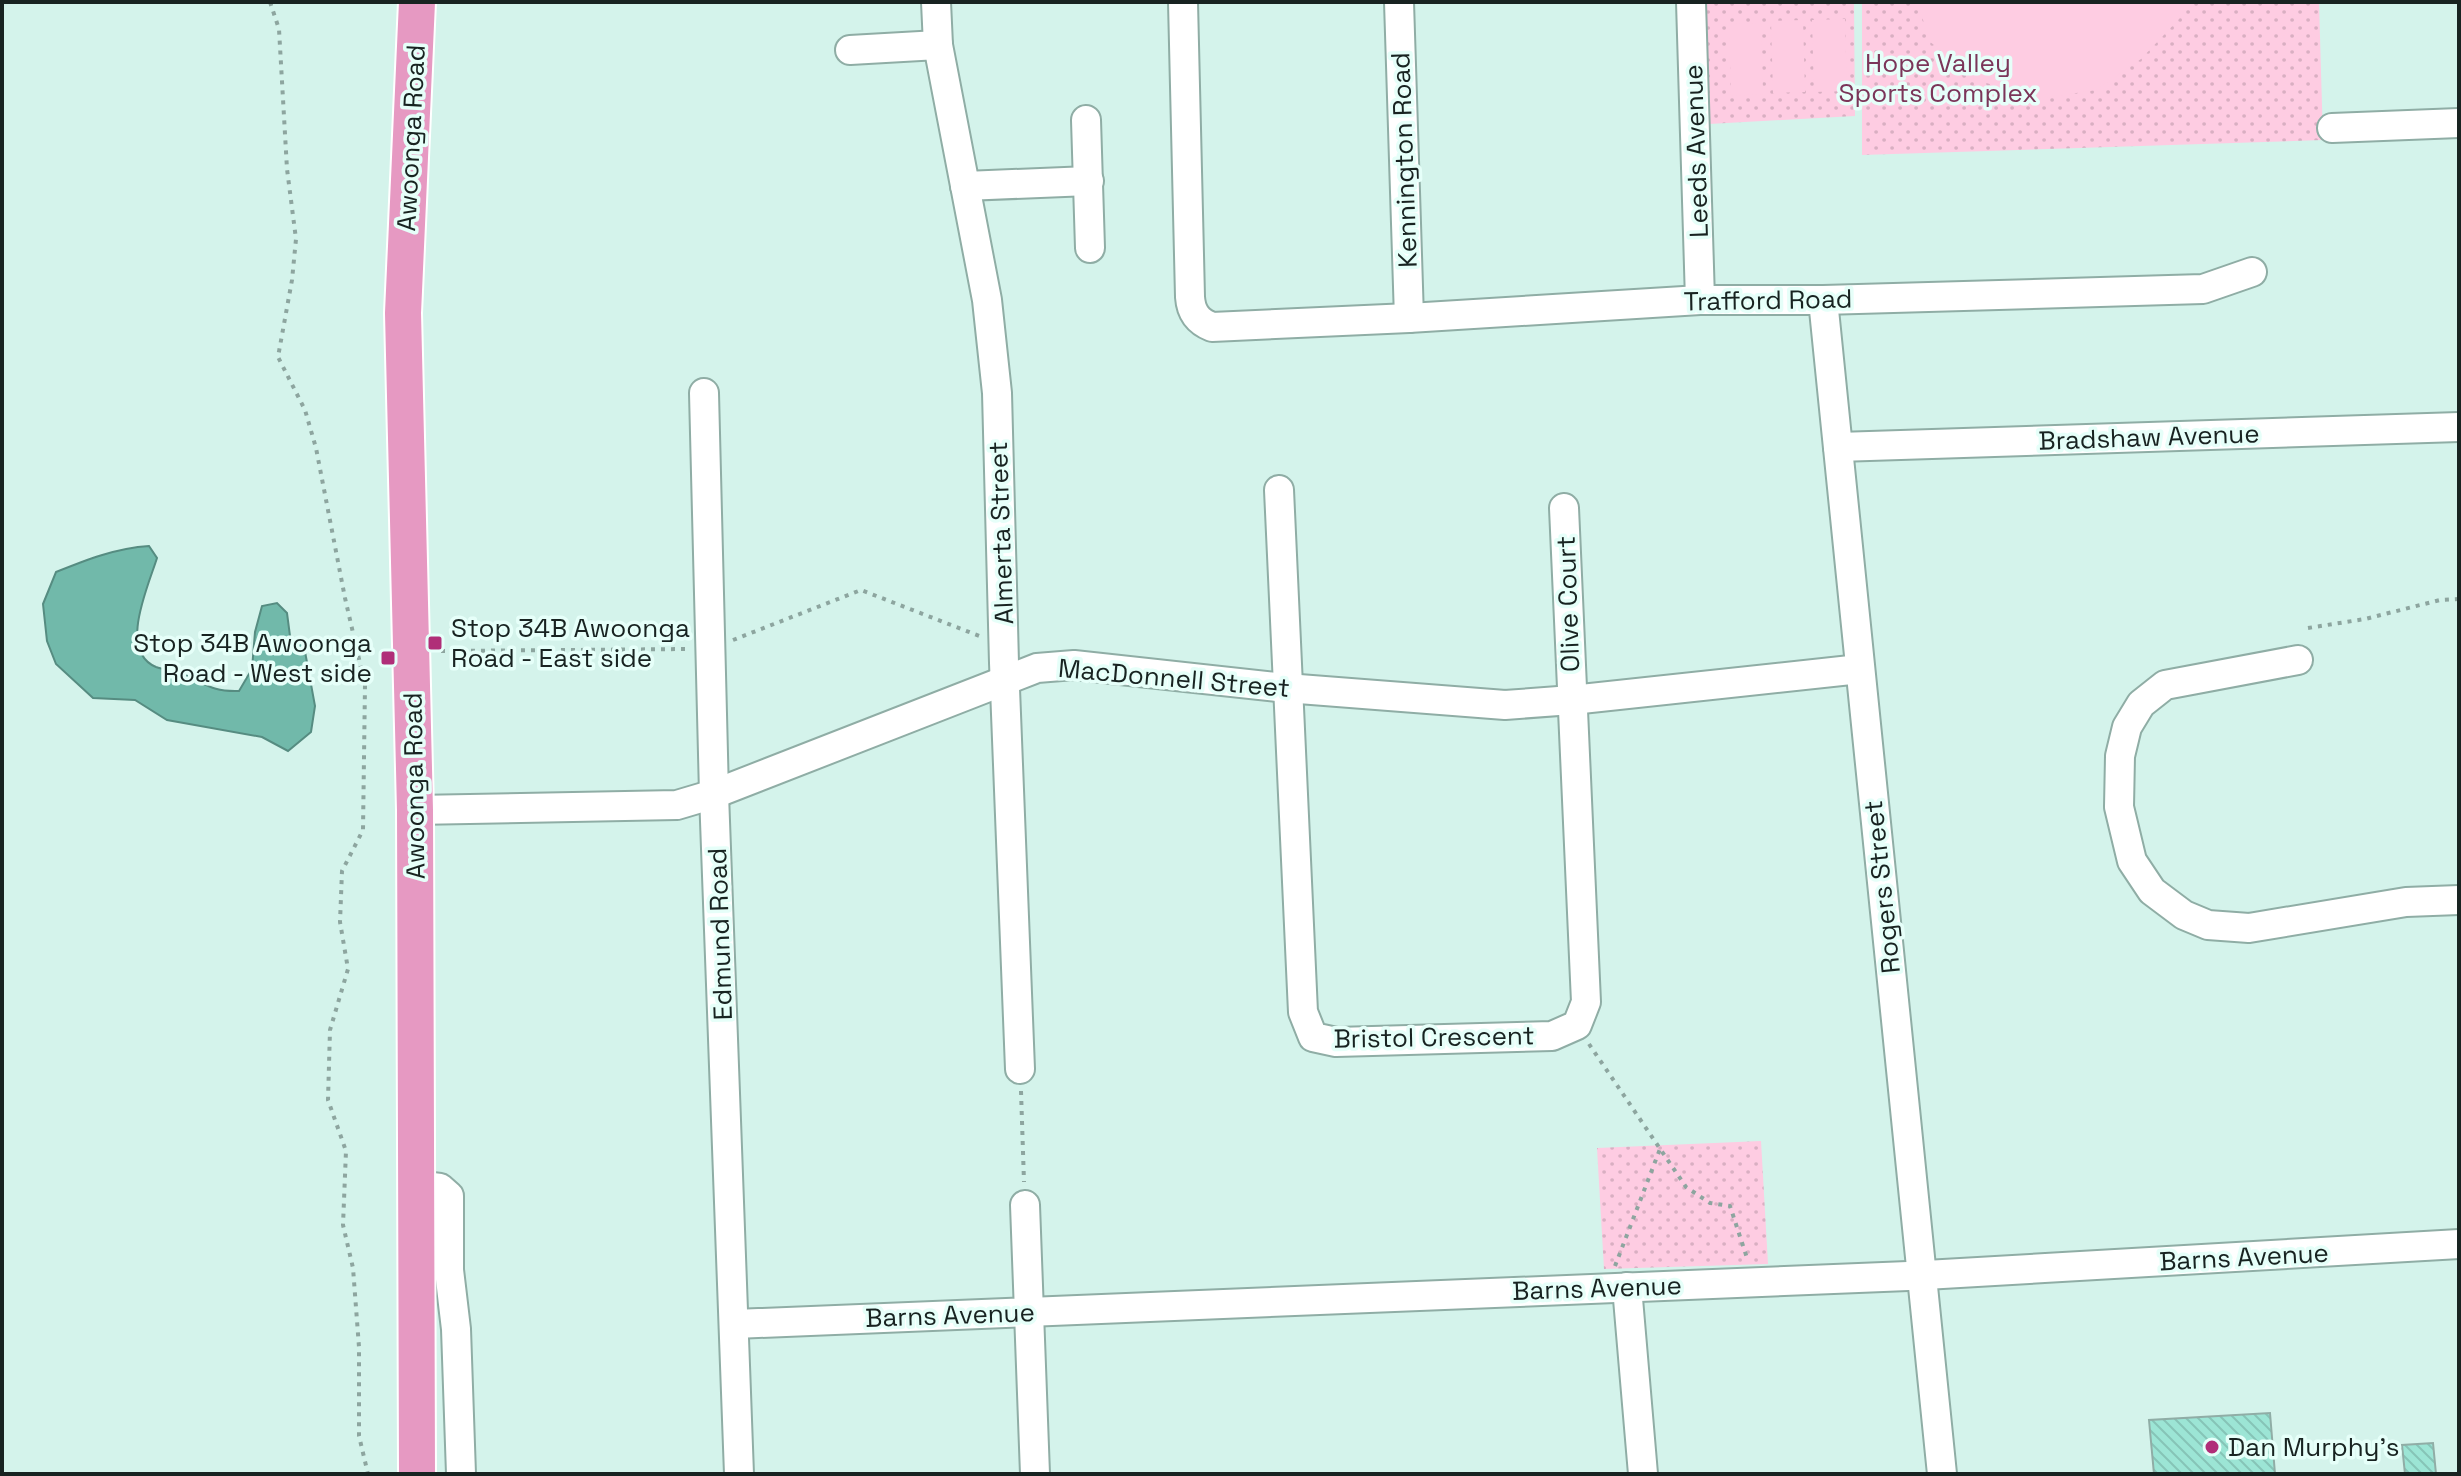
<svg xmlns="http://www.w3.org/2000/svg" width="2461" height="1476" viewBox="0 0 2461 1476" font-family="'Space Grotesk',sans-serif">
	<defs>
		<pattern id="green-dots" width="8" height="8" patternUnits="userSpaceOnUse" patternTransform="scale(2)"><rect width="8" height="8" fill="#fecce2"/><path d="M2 2h.1M6 6h.1" fill="none" stroke="#d9afc2" stroke-width="1.8" stroke-linecap="round"/></pattern>
		<pattern id="building-back-hatch" width="6" height="6" patternUnits="userSpaceOnUse" patternTransform="scale(2)"><rect width="6" height="6" fill="#9ce5d5"/><path d="M-1 5l2 2M0 0l6 6M5-1l2 2" fill="none" stroke="#86c4b7"/></pattern>
	</defs>
	<rect width="100%" height="100%" fill="#d4f3eb"/>
	<g fill="url(#green-dots)">
		<polygon points="1706,2 1854,2 1855,116 1709,124"/>
		<polygon points="1862,2 2319,2 2323,140 1862,155"/>
		<polygon points="1761,1141 1768,1264 1604,1269 1597,1148"/>
	</g>
	<g fill="#fecce2">
		<polygon points="1918,2 2191,2 2179,19 2141,59 2096,90 2037,99 1977,80 1929,41"/>
		<polygon points="1845,19 1847,91 1814,92 1812,20"/>
		<polygon points="1803,20 1805,92 1773,93 1771,21"/>
		<polygon points="1761,23 1763,94 1731,96 1729,24"/>
	</g>
	<path fill="#71b9aa" stroke="#568c81" stroke-width="2" d="M149,546L157,558C148,587 118,651 156,667C164,670 173,670 181,673C206,683 210,692 239,691L252,669L255,632L262,606L277,603L287,613L290,636L304,646L315,706L311,732L288,751L262,737L167,720L135,700L93,698L56,664L47,641L43,604L56,572C86,560 116,548 149,546Z"/>
	<g fill="url(#building-back-hatch)" stroke="#90ada6" stroke-width="2">
		<polygon points="2270,1413 2275,1474 2154,1474 2149,1420"/>
		<polygon points="2433,1443 2436,1474 2405,1474 2402,1445"/>
	</g>
	<g fill="none" stroke-linecap="round" stroke-linejoin="round">
		<g stroke="#8fada5" stroke-width="32">
			<g id="minor">
				<polyline points="936,2 938,45 987,300 997,393 1004,663 1020,1069"/>
				<path d="M1183,2L1190,297C1191,312 1197,321 1212,327L1409,318L1700,300H1823L2203,289L2252,272"/>
				<polyline points="1399,2 1409,318"/>
				<polyline points="1691,2 1700,300"/>
				<polyline points="850,50 938,45"/>
				<polyline points="1086,120 1090,248"/>
				<polyline points="2332,128 2459,123"/>
				<polyline points="965,186 1089,181"/>
				<polyline points="1823,300 1942,1474"/>
				<polyline points="704,393 714,794 739,1474"/>
				<polyline points="1838,447 2459,427"/>
				<polyline points="1279,490 1303,1012 1313,1037 1336,1042 1552,1036 1577,1025 1586,1002 1564,508"/>
				<polyline points="2298,660 2165,685 2141,704 2127,727 2120,756 2119,807 2132,861 2152,891 2184,915 2208,925 2249,928 2406,902 2459,900"/>
				<polyline points="415,810 677,805 714,794 1037,668 1074,665 1286,688 1505,705 1572,700 1860,669"/>
				<polyline points="416,1185 440,1188 449,1196 449,1270 456,1329 461,1474"/>
				<polyline points="1025,1205 1035,1474"/>
				<polyline points="1627,1287 1643,1474"/>
				<polyline points="735,1324 1908,1276 2459,1244"/>
			</g>
		</g>
		<g stroke="#fff" stroke-width="40">
			<polyline id="major" points="417,2 403,313 415,810 417,1474"/>
		</g>
		<g stroke="#8da59f" stroke-width="4" stroke-dasharray="4 6" stroke-linecap="butt">
			<polyline points="270,2 279,29 287,169 296,239 292,280 278,357 305,410 316,448 345,598 365,685 363,830 342,871 340,922 348,969 330,1030 328,1100 346,1151 343,1225 353,1268 359,1347 359,1436 368,1474"/>
			<polyline points="2308,628 2365,619 2440,600 2459,599"/>
			<polyline points="733,640 861,590 982,637"/>
			<polyline points="441,651 690,649"/>
			<polyline points="1589,1044 1686,1187 1710,1203 1730,1206 1748,1261"/>
			<polyline points="1021,1091 1024,1182"/>
			<polyline points="1615,1266 1660,1149"/>
		</g>
		<use href="#minor" stroke="#fff" stroke-width="28"/>
		<use href="#major" stroke="#e699c2" stroke-width="36"/>
	</g>
	<g fill="#b02e78" stroke="#e6fff9" stroke-width="3">
		<rect x="427" y="635" width="16" height="16" rx="4"/>
		<rect x="380" y="650" width="16" height="16" rx="4"/>
		<circle cx="2212" cy="1447" r="8"/>
	</g>
	<g text-anchor="middle" dominant-baseline="central" stroke-width="7" stroke-linejoin="round" paint-order="stroke">
		<g font-size="26" fill="#7b3559" stroke="#e6fff9">
			<text x="1938" y="63">Hope Valley<tspan x="1938" dy="30">Sports Complex</tspan></text>
		</g>
		<g font-size="26" fill="#182321" stroke="#e6fff9">
			<text transform="translate(411 138) rotate(-87)">Awoonga Road</text>
			<text transform="translate(1696 151) rotate(-92)">Leeds Avenue</text>
			<text transform="translate(1404 160) rotate(-92)">Kennington Road</text>
			<text transform="translate(1768 300) rotate(-1)">Trafford Road</text>
			<text transform="translate(2149 437) rotate(-2)">Bradshaw Avenue</text>
			<text transform="translate(1001 533) rotate(-92)">Almerta Street</text>
			<text transform="translate(1568 604) rotate(-92)">Olive Court</text>
			<text transform="translate(1174 678) rotate(5)">MacDonnell Street</text>
			<text transform="translate(414 786) rotate(-91)">Awoonga Road</text>
			<text transform="translate(1882 887) rotate(-96)">Rogers Street</text>
			<text transform="translate(720 934) rotate(-92)">Edmund Road</text>
			<text transform="translate(1434 1037) rotate(-1)">Bristol Crescent</text>
			<text transform="translate(2244 1257) rotate(-3)">Barns Avenue</text>
			<text transform="translate(1597 1288) rotate(-2)">Barns Avenue</text>
			<text transform="translate(950 1315) rotate(-2)">Barns Avenue</text>
		</g>
		<g font-size="26" fill="#182321" stroke="#e6fff9" text-anchor="start">
			<text x="451" y="628">Stop 34B Awoonga<tspan x="451" dy="30">Road - East side</tspan></text>
			<text x="372" y="643" text-anchor="end">Stop 34B Awoonga<tspan x="372" dy="30">Road - West side</tspan></text>
			<text x="2228" y="1447">Dan Murphy's</text>
		</g>
	</g>
	<rect width="2461" height="1476" fill="none" stroke="#182321" stroke-width="8"/>
</svg>
